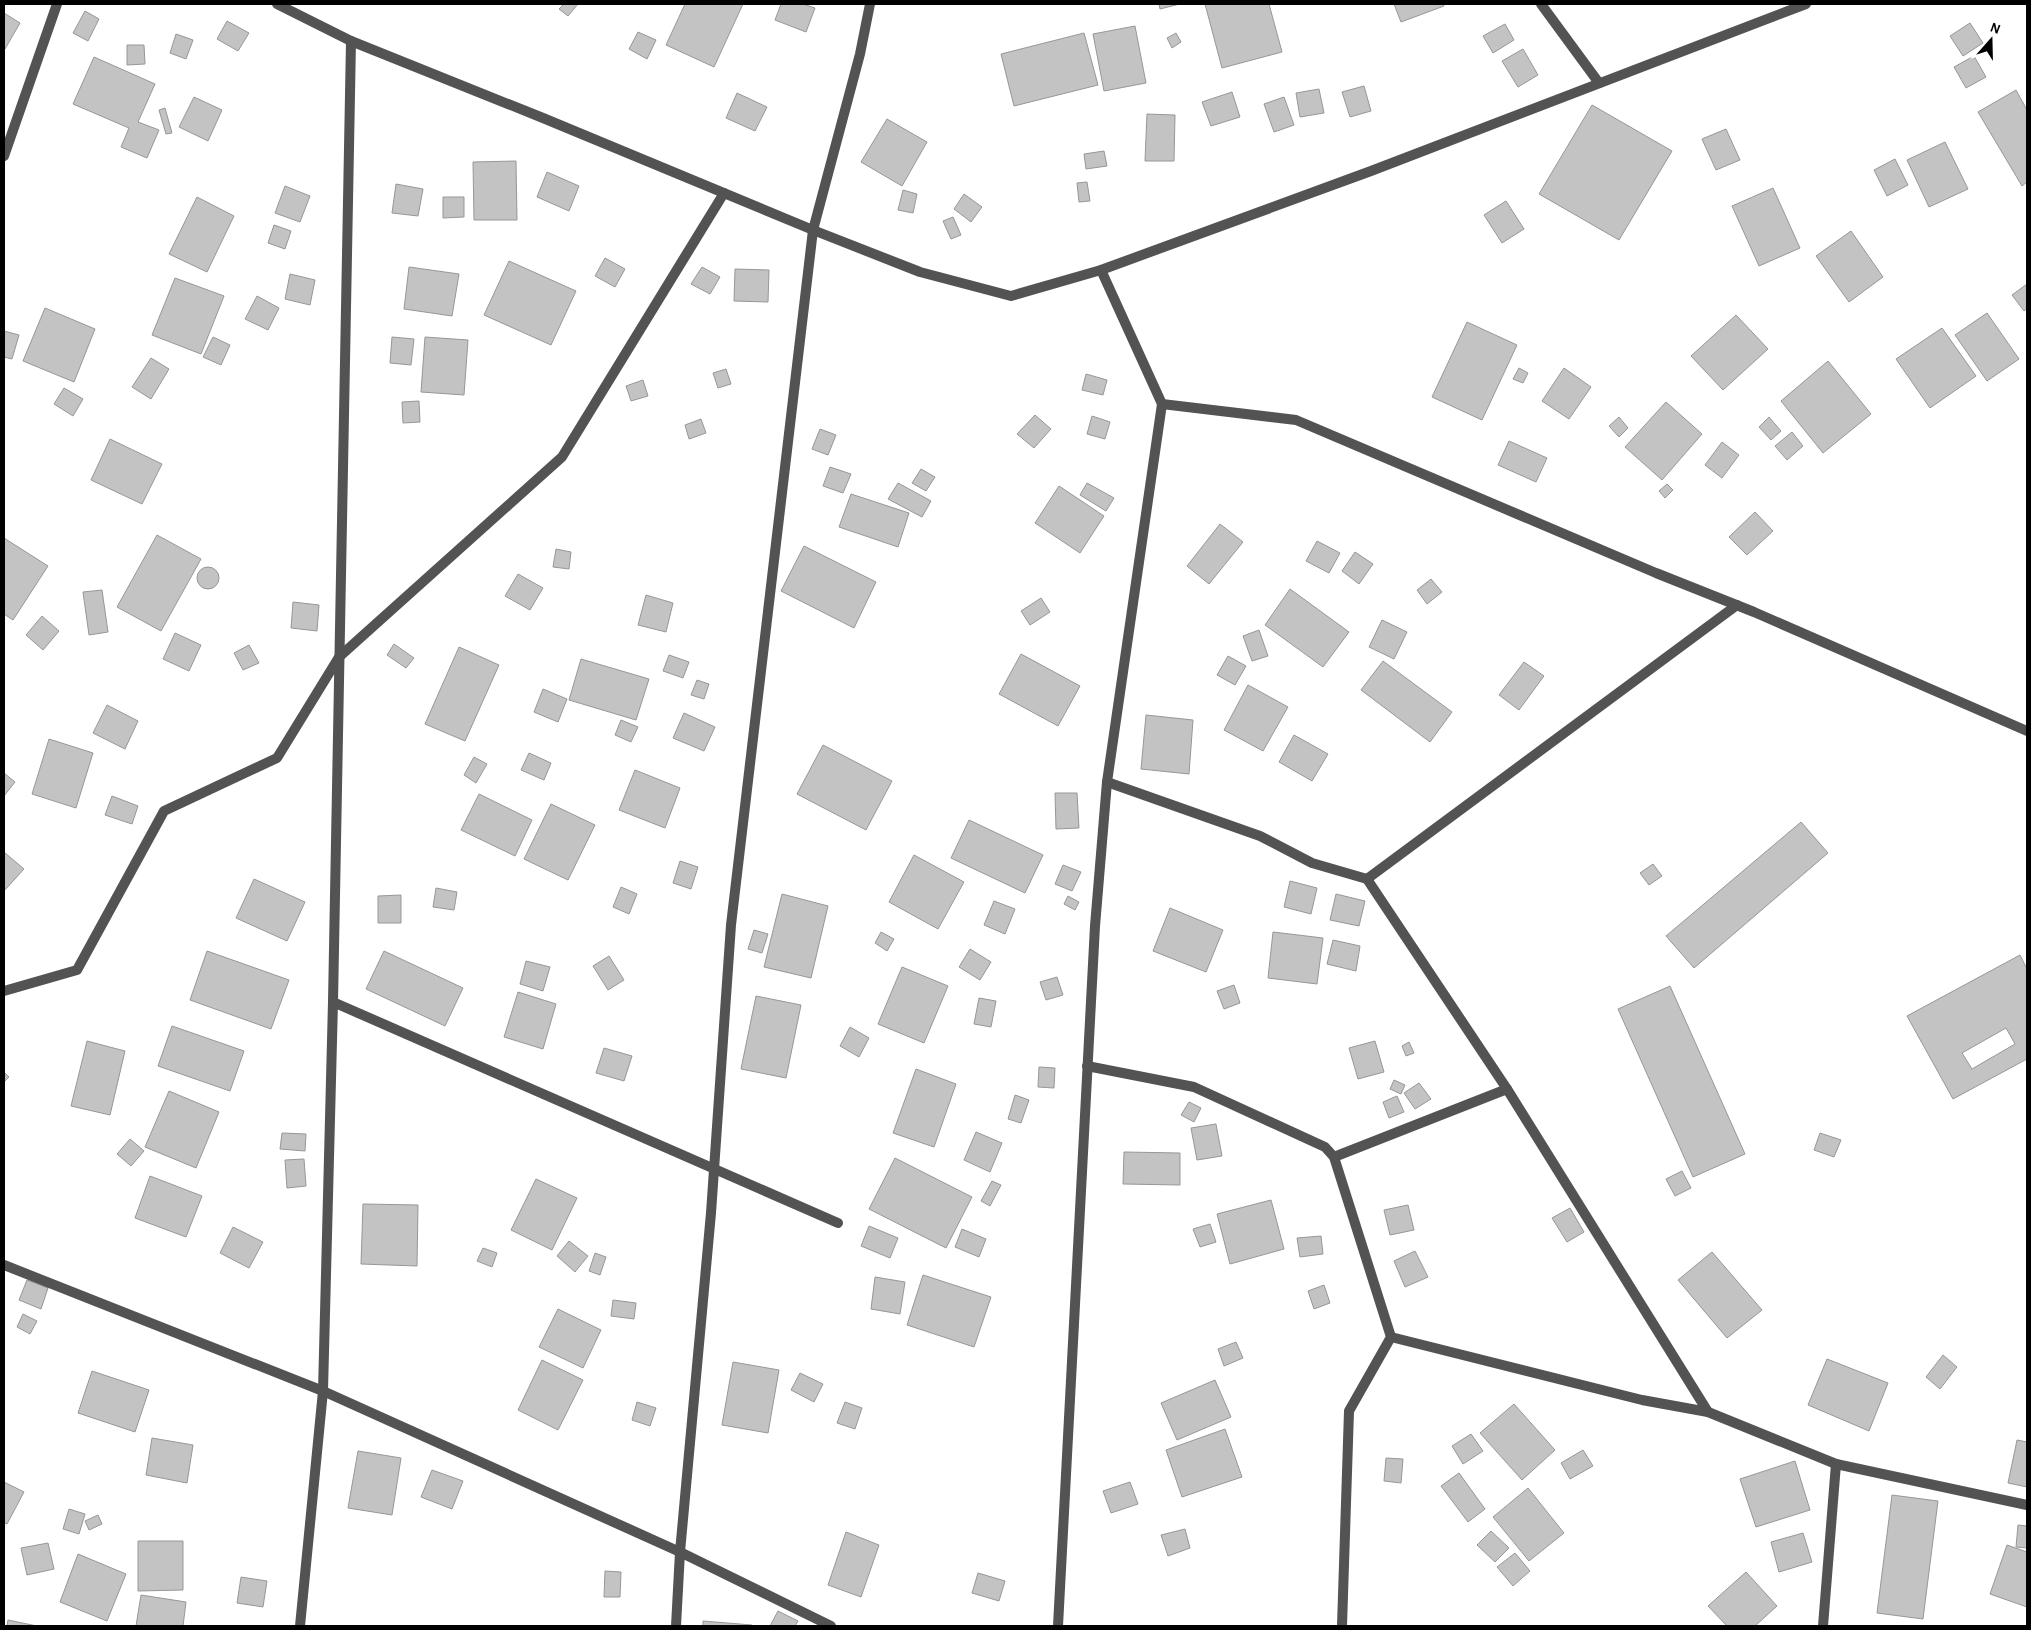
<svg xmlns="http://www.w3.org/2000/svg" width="2031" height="1630" viewBox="0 0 2031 1630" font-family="'Alegreya Sans',sans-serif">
	<rect width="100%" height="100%" fill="#fff"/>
	<g fill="#c3c3c3" stroke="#979797" fill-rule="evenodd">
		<polygon points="564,4 578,4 568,16 559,9"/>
		<polygon points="685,4 743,4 714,67 666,45"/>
		<polygon points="781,4 803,4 815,8 806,32 775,20"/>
		<polygon points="1159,4 1180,4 1160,9"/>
		<polygon points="1205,4 1269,4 1282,52 1222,68"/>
		<polygon points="1394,4 1443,4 1444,6 1401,22"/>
		<polygon points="85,11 99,19 88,41 73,33"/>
		<polygon points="4,13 20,23 5,49 4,48"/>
		<polygon points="227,21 249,33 238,51 217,39"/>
		<polygon points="1970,23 1983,43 1963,56 1950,36"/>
		<polygon points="1505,24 1514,40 1493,53 1483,36"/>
		<polygon points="1135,26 1146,83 1104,91 1093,34"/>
		<polygon points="638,32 656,40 647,59 629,49"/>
		<polygon points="1084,33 1098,85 1014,106 1001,54"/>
		<polygon points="1176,33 1181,42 1172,48 1167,38"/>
		<polygon points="176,34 193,40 186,59 170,53"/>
		<polygon points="127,45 144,45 145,64 127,65"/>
		<polygon points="1523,49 1538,75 1518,87 1502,61"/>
		<polygon points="1974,56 1986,77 1966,88 1954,67"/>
		<polygon points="94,57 155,84 138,122 159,130 147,158 121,147 129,128 73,104"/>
		<polygon points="1364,86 1371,111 1350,117 1342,92"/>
		<polygon points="1319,89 1324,113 1300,117 1296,93"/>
		<polygon points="2016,90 2027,110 2027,182 2022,186 1978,112"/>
		<polygon points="1232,92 1240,117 1211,126 1202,102"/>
		<polygon points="737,93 767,107 755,131 726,118"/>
		<polygon points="194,97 222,110 208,141 179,127"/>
		<polygon points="1284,97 1294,125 1274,132 1264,104"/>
		<polygon points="1592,105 1672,151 1619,240 1539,194"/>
		<polygon points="165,108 172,133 166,134 159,110"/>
		<polygon points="1147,114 1175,115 1174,161 1145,161"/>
		<polygon points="887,119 927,142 902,186 861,162"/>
		<polygon points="1726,129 1740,160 1716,170 1702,139"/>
		<polygon points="1945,142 1968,189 1929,207 1907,160"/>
		<polygon points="1104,151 1107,166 1086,169 1084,154"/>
		<polygon points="1895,159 1908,185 1887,196 1874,170"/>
		<polygon points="516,161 517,220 474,220 473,162"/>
		<polygon points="547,172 579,186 569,211 537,197"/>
		<polygon points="1087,182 1090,201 1079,202 1077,183"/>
		<polygon points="396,184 423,189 418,216 392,213"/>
		<polygon points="285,186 310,196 300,222 275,213"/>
		<polygon points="1773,188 1800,248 1759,266 1732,206"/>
		<polygon points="903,190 917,194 913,213 898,210"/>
		<polygon points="964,194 982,207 971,222 954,209"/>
		<polygon points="197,197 234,216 207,272 169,254"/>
		<polygon points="443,197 464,197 464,217 443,218"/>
		<polygon points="1506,201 1524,229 1502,243 1484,215"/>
		<polygon points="953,217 961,235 951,239 943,221"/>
		<polygon points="274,225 291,231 285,249 268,243"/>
		<polygon points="1851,231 1883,277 1849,302 1816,256"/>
		<polygon points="605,258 625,269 615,287 595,276"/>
		<polygon points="509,261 576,291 551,345 484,315"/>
		<polygon points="409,267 459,274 452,316 404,309"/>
		<polygon points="702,267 720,277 710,294 691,284"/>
		<polygon points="735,269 769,270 768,302 734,301"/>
		<polygon points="290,274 315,280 310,305 285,299"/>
		<polygon points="175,278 224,296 201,354 152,335"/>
		<polygon points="2027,284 2027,308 2024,311 2012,295"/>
		<polygon points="257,296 279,308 268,330 245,319"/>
		<polygon points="45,308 95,329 74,382 23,361"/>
		<polygon points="1987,313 2019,359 1987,381 1955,335"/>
		<polygon points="1736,315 1768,349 1723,390 1691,356"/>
		<polygon points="1467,322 1517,345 1482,420 1432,397"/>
		<polygon points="1942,328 1976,376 1930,408 1896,359"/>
		<polygon points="4,331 19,335 12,359 4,357"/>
		<polygon points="213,337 230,345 221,365 203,357"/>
		<polygon points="392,337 414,339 411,365 390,363"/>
		<polygon points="425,337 468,340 464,395 421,392"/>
		<polygon points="151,358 169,369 151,399 132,387"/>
		<polygon points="1828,361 1871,414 1823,453 1781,401"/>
		<polygon points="1519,368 1528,373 1523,383 1513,379"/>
		<polygon points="1564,368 1591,387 1569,419 1542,401"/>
		<polygon points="726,369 731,384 718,388 713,373"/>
		<polygon points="1086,374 1107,380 1103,395 1082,390"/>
		<polygon points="643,380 648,396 631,401 626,386"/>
		<polygon points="64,388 83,399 73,416 54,404"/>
		<polygon points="419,401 420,422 403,423 402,402"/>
		<polygon points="1666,402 1702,434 1662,480 1625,447"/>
		<polygon points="1035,415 1051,429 1034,448 1017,434"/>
		<polygon points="1092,416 1110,422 1105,439 1087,434"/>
		<polygon points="1619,417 1628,428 1619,437 1609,426"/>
		<polygon points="1769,417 1781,431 1771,440 1759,427"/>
		<polygon points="701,419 706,433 689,439 685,425"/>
		<polygon points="820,429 836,435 828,455 812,449"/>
		<polygon points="1792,432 1803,446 1787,460 1775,446"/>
		<polygon points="110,439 162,464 142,504 91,480"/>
		<polygon points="1509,441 1547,458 1536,482 1498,465"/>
		<polygon points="1722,442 1739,455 1722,478 1705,465"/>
		<polygon points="830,467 851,474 843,493 823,486"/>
		<polygon points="921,469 935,477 926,491 912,483"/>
		<polygon points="898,483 931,501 922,517 888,499"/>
		<polygon points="1087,483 1114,498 1106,511 1080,495"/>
		<polygon points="1667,484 1673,490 1665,498 1659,491"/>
		<polygon points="1059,486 1104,516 1080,553 1035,523"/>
		<polygon points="851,494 909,513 898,547 839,527"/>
		<polygon points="1755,512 1773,531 1747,555 1729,537"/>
		<polygon points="1220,524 1243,542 1209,584 1187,566"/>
		<polygon points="157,535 201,559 161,631 117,607"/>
		<polygon points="4,538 48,566 13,620 4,614"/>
		<polygon points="1317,541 1340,553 1329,573 1306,561"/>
		<polygon points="804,546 876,582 854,628 781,591"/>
		<polygon points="556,549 571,552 569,569 553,567"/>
		<polygon points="1355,552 1373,564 1359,584 1342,571"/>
		<circle cx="208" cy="578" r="11"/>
		<polygon points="518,574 543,588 530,610 505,596"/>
		<polygon points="1431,579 1442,592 1427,604 1417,590"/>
		<polygon points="1290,589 1349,632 1323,667 1265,625"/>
		<polygon points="102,590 108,632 89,635 83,592"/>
		<polygon points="646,595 673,603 666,632 638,625"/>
		<polygon points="1041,598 1050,612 1030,625 1021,611"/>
		<polygon points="293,602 319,605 317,631 291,628"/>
		<polygon points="42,616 59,631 43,650 26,635"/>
		<polygon points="1382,620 1407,632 1394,659 1369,647"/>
		<polygon points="1259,630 1268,656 1252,661 1243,636"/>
		<polygon points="175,633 201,645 189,671 163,659"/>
		<polygon points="394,644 414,658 406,668 387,655"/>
		<polygon points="249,645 259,663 243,670 234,653"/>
		<polygon points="459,647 499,665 465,741 425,724"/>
		<polygon points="1021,654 1080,686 1058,726 999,694"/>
		<polygon points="669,655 689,662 683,678 663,671"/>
		<polygon points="1228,656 1246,666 1235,685 1217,675"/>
		<polygon points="581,659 649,679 636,720 569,700"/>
		<polygon points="1383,661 1452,712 1430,742 1361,690"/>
		<polygon points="1524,662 1544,676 1519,710 1499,695"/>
		<polygon points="697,680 709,684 704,699 691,695"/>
		<polygon points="1248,685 1288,707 1263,751 1224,730"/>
		<polygon points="543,689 567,699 558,722 534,712"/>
		<polygon points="107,705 138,721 125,749 93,733"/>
		<polygon points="684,713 715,727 704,751 673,738"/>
		<polygon points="1146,715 1193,720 1189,774 1141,769"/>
		<polygon points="621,720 638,727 631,742 615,735"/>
		<polygon points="1294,735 1328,754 1312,781 1279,762"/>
		<polygon points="49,739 93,753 76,808 32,794"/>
		<polygon points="823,745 892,781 866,830 797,794"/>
		<polygon points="529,753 551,763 544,780 521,770"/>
		<polygon points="474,757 487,764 476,783 464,775"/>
		<polygon points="635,770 680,788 665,828 619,810"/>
		<polygon points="4,773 15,782 4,796"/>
		<polygon points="1055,793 1077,793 1079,828 1056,829"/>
		<polygon points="479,794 532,820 515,856 461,830"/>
		<polygon points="112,796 138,806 132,824 105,815"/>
		<polygon points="551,804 595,825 568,880 524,859"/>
		<polygon points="969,820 1043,855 1025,893 951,858"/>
		<polygon points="1801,822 1828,853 1694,968 1666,936"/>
		<polygon points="4,852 24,869 4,891"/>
		<polygon points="914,855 964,882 938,929 889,902"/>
		<polygon points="680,861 698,867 691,889 673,883"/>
		<polygon points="1653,864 1662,876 1649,885 1640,873"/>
		<polygon points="1063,865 1081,872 1072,891 1055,884"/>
		<polygon points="254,879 305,902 287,941 236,918"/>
		<polygon points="1290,881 1317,888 1311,914 1284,907"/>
		<polygon points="621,887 637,894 629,914 613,907"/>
		<polygon points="436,888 457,892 454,910 433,907"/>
		<polygon points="782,894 828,906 811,978 764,967"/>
		<polygon points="1336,894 1365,901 1359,926 1330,920"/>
		<polygon points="401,895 401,923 378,923 378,896"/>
		<polygon points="1068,896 1079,902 1075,910 1064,904"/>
		<polygon points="994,901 1015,909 1005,934 984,925"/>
		<polygon points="1170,908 1223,930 1206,972 1153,951"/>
		<polygon points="754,930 768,934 762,953 748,949"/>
		<polygon points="881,932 894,939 887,951 875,943"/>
		<polygon points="1273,932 1323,938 1317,984 1268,978"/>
		<polygon points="1333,940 1360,946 1356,971 1327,964"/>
		<polygon points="970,949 991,962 980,980 959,967"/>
		<polygon points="207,951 289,980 271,1029 190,1000"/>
		<polygon points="384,951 463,988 445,1026 366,989"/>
		<path d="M2020,955L2027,969V1059L1953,1099L1907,1016ZM2006,1028L2015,1044L1972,1069L1962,1053Z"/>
		<polygon points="609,956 624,980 608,990 593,966"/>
		<polygon points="526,961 550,967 543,991 520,984"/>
		<polygon points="902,967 948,986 924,1043 878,1024"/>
		<polygon points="1057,977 1063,995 1046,1000 1040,982"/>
		<polygon points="1234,985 1240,1003 1224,1009 1217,991"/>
		<polygon points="1670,986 1745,1154 1693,1177 1618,1009"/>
		<polygon points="518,992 556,1004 543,1049 504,1037"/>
		<polygon points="756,996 801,1005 786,1078 741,1069"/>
		<polygon points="979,998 996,1001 991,1027 974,1024"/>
		<polygon points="172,1026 244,1051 230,1091 158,1066"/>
		<polygon points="850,1027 869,1038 859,1057 840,1046"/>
		<polygon points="87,1041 125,1051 110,1115 71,1106"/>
		<polygon points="1375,1041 1384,1072 1358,1079 1349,1048"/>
		<polygon points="1409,1042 1414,1053 1406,1056 1402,1046"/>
		<polygon points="604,1048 632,1056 624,1081 596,1073"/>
		<polygon points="1039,1067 1055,1068 1054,1088 1038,1087"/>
		<polygon points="916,1069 956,1084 934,1147 893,1133"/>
		<polygon points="4,1072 9,1077 4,1082"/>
		<polygon points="1394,1080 1405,1085 1401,1094 1390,1089"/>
		<polygon points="1419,1083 1431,1099 1415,1109 1404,1093"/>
		<polygon points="169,1091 219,1112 196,1168 145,1147"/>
		<polygon points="1015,1095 1029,1100 1021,1123 1008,1119"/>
		<polygon points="1397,1096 1404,1112 1389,1118 1383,1102"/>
		<polygon points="1189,1102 1201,1108 1194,1122 1181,1115"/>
		<polygon points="1216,1124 1222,1156 1197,1160 1191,1128"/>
		<polygon points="976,1132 1002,1143 990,1172 964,1160"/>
		<polygon points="282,1133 306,1134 305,1151 280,1149"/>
		<polygon points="1820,1133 1841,1140 1834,1157 1814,1150"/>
		<polygon points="130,1139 144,1151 131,1166 117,1154"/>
		<polygon points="1124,1152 1180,1153 1180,1185 1123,1184"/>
		<polygon points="895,1158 972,1197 946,1248 869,1209"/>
		<polygon points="304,1159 306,1186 287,1188 285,1160"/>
		<polygon points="1682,1171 1691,1188 1675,1196 1666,1179"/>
		<polygon points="150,1176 202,1196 186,1237 135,1218"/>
		<polygon points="536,1179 577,1198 552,1250 511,1230"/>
		<polygon points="992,1181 1001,1185 990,1206 981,1201"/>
		<polygon points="1271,1200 1284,1249 1230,1264 1217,1214"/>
		<polygon points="363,1204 418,1205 417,1266 361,1264"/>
		<polygon points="1408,1205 1414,1230 1390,1235 1384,1210"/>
		<polygon points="1570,1208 1584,1232 1567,1242 1552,1218"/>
		<polygon points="1210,1224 1216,1242 1200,1247 1193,1229"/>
		<polygon points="869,1226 898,1238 890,1258 861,1246"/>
		<polygon points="233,1227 263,1242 249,1268 220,1253"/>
		<polygon points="962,1229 986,1239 979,1257 955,1247"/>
		<polygon points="1321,1236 1323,1254 1300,1257 1297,1238"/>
		<polygon points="569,1241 588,1256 575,1272 557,1256"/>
		<polygon points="483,1248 497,1253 492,1267 477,1261"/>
		<polygon points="1415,1251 1428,1277 1405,1287 1394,1261"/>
		<polygon points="1712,1252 1762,1310 1727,1338 1678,1280"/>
		<polygon points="595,1253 606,1257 600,1275 589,1271"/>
		<polygon points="923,1275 991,1297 974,1347 907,1325"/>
		<polygon points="875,1277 905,1282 900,1314 871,1309"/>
		<polygon points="27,1280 48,1288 41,1309 19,1300"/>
		<polygon points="1324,1285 1330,1303 1314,1309 1308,1291"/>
		<polygon points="613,1300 636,1303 634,1319 611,1316"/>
		<polygon points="558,1309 601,1330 583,1368 539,1347"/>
		<polygon points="23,1314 37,1321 30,1334 17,1327"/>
		<polygon points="1236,1342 1243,1358 1224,1366 1218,1349"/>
		<polygon points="1943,1355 1957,1367 1940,1389 1926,1377"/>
		<polygon points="1827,1359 1888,1383 1869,1431 1808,1405"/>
		<polygon points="542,1360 583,1380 558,1430 518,1410"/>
		<polygon points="733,1362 779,1370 768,1433 722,1425"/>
		<polygon points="92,1371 149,1390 135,1432 78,1413"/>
		<polygon points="800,1373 823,1384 814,1402 791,1390"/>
		<polygon points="1215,1380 1231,1417 1177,1440 1161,1403"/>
		<polygon points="637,1402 656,1408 650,1426 632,1420"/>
		<polygon points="845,1402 862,1408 855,1429 837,1423"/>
		<polygon points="1514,1404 1555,1450 1522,1480 1480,1433"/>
		<polygon points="1225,1429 1242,1477 1182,1497 1166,1450"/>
		<polygon points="1471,1434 1483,1451 1463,1464 1452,1446"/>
		<polygon points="152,1438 193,1445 187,1483 146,1475"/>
		<polygon points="2017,1440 2027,1442 2027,1487 2008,1483"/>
		<polygon points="1583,1450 1593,1466 1570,1479 1561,1463"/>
		<polygon points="358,1451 401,1458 392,1515 348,1508"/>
		<polygon points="1386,1458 1403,1459 1401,1483 1384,1481"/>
		<polygon points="1795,1461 1810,1510 1756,1527 1740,1479"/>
		<polygon points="432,1470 463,1481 452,1509 421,1497"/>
		<polygon points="1459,1473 1485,1509 1468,1522 1441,1486"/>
		<polygon points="4,1482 24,1492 7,1524 4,1523"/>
		<polygon points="1130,1482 1138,1504 1111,1513 1103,1491"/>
		<polygon points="1528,1488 1564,1533 1529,1561 1493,1517"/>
		<polygon points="1892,1495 1938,1501 1923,1619 1877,1613"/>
		<polygon points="69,1509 85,1514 79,1534 63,1529"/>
		<polygon points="98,1515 102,1524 89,1530 85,1521"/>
		<polygon points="2018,1525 2027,1526 2027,1548 2016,1547"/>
		<polygon points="1185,1529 1190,1548 1168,1556 1161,1535"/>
		<polygon points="1491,1531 1509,1548 1495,1562 1477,1545"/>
		<polygon points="846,1532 879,1545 861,1597 828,1585"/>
		<polygon points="1803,1533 1812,1562 1779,1572 1771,1542"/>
		<polygon points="138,1541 183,1541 183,1590 138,1591"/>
		<polygon points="48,1543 54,1569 27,1575 21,1548"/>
		<polygon points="2007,1545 2027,1552 2027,1607 1990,1594"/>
		<polygon points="1515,1553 1530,1571 1513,1586 1497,1567"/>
		<polygon points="78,1554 126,1574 107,1621 60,1602"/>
		<polygon points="605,1571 621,1572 620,1597 604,1597"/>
		<polygon points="1746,1572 1777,1606 1755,1626 1727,1626 1708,1606"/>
		<polygon points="978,1573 1005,1581 999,1601 972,1593"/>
		<polygon points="241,1577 267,1581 263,1607 237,1603"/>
		<polygon points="141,1595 186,1602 183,1626 136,1626"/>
		<polygon points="778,1611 798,1621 795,1626 770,1626"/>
		<polygon points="8,1620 37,1626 7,1626"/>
		<polygon points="703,1621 752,1625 751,1626 703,1626"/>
	</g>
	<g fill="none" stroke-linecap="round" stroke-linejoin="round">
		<g stroke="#535353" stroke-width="10">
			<polyline points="277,4 351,41 543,118 813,230 920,272 1011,296 1101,270 1371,171 1806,4"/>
			<polyline points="1541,4 1599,83"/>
			<polyline points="4,156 57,4"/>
			<polyline points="1162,404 1296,420 1656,573 1754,612 2027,731"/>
			<polyline points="1107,782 1260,836 1312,863 1367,879 1507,1089 1708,1412"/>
			<polyline points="1367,879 1737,605"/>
			<polyline points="4,991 77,970 164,811 277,758 339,657 562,457 724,193"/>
			<polyline points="333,1002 838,1223"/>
			<polyline points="1087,1066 1194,1087 1325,1147 1334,1157 1391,1337 1349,1411 1342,1626"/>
			<polyline points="1334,1157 1507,1089"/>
			<polyline points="4,1265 323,1391 680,1552 831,1626"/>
			<polyline points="1391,1337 1642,1400 1708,1412 1836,1464 2027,1505"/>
			<polyline points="300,1626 323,1391 333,1002 351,41"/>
			<polyline points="676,1626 680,1552 711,1213 731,925 813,230 860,54 870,4"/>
			<polyline points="1058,1626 1095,926 1107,782 1162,404 1101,270"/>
			<polyline points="1823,1626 1836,1464"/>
		</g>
	</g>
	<rect width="2031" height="1630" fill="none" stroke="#000000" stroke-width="10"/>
	<g transform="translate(1991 40) rotate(20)" stroke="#ffffff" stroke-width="4" paint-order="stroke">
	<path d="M0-4L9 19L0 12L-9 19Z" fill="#000000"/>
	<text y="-8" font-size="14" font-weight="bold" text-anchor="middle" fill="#000000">N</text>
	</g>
</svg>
